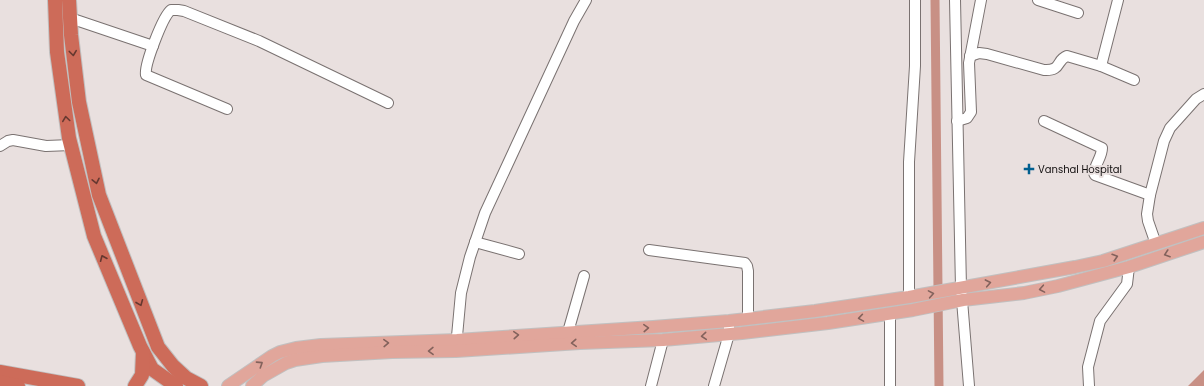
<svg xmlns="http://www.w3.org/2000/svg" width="1204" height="386" viewBox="0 0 1204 386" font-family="Poppins,sans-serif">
	<rect width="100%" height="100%" fill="#e9e0df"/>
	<polygon fill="#c89085" points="1204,370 1204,386 1188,386"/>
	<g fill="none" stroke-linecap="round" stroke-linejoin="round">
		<polyline stroke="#c89085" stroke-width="9" points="935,0 939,386"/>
		<g stroke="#7a7271" stroke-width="12">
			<g id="minor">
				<polyline points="955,0 961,288 969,386"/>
				<polyline points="1038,0 1078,13"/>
				<polyline points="70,18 153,46"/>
				<path d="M970,56L979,53L987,54L1044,70C1062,71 1056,60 1067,56L1101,66L1134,80"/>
				<polyline points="1101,66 1118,0"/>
				<path d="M227,109L146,75C144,65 163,16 171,10H178L184,11L259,41L388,103"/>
				<polyline points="957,121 967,118 971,112 969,63 981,0"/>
				<path d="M1044,121L1102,148C1102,157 1095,164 1094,173L1095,175L1150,195"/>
				<polyline points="0,146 8,141 13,140 46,146 71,145"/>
				<polyline points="475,242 519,254"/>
				<polyline points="1156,244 1148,221 1147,214 1150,195 1164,141 1170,128 1196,99 1204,94"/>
				<polyline points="649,250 745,263 747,266 748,271 748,319"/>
				<polyline points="909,297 909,162 915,66 915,0"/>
				<polyline points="890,313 890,386"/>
				<polyline points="568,332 584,276"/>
				<polyline points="456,347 461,293 470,257 485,213 574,21 586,0"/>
				<polyline points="651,386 663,340"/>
				<polyline points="714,386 729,334 729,327"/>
				<polyline points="1089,386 1088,367 1100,321 1127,284 1129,267"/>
			</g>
		</g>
		<g stroke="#c1c0c0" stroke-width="14">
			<g id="major">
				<polyline points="228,386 272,356 280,352 296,348 321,345 457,340 653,327 729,321 815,311 909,297 1075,267 1103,261 1204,228"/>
				<polyline points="252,386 263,376 286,363 295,360 322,356 392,352 456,351 580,343 663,340 742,333 828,323 913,310 963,300 1024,293 1058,286 1129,267 1204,242"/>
			</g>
		</g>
		<g stroke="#c1c0c0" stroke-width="16">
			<g id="highway">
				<polyline points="55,0 57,52 69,138 94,236 140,346 152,369 176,386"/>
				<polyline points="69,0 71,35 79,102 99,195 158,347 173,366 186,378 201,386"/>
				<polyline points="0,372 78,386"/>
				<polyline points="0,382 18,386"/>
				<polyline points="135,386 142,375 143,352"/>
			</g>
		</g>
		<use href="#minor" stroke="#fff" stroke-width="10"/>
		<use href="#major" stroke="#e1a69b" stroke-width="12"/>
		<use href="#highway" stroke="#cd6b59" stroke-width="14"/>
	</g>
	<defs><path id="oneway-chevron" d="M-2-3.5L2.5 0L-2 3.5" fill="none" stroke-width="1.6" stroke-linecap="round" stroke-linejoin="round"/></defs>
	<g stroke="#663830">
		<use href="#oneway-chevron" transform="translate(73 53) rotate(83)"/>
		<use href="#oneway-chevron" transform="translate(66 119) rotate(-98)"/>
		<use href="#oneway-chevron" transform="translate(96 181) rotate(78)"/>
		<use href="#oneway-chevron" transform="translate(103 258) rotate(-113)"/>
		<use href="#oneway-chevron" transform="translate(140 303) rotate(68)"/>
	</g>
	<g stroke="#83625c">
		<use href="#oneway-chevron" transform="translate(1167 254) rotate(161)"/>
		<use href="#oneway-chevron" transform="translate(1115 257) rotate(-17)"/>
		<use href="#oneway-chevron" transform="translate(988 283) rotate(-11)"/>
		<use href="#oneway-chevron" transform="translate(1042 289) rotate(170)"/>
		<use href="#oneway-chevron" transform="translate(931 294) rotate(-10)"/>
		<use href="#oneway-chevron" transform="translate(861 318) rotate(171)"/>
		<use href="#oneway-chevron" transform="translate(646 328) rotate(-3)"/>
		<use href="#oneway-chevron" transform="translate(516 335) rotate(-4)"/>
		<use href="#oneway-chevron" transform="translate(704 336) rotate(175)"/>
		<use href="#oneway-chevron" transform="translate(386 343) rotate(-2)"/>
		<use href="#oneway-chevron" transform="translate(574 343) rotate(176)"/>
		<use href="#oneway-chevron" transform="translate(431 351) rotate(179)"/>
		<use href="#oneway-chevron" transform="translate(260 364) rotate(-33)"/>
	</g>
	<path fill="#005f8f" stroke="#e9e0df" stroke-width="1.5" d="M1027 163h4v4h4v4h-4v4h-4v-4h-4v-4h4z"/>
	<g text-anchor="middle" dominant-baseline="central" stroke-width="4" stroke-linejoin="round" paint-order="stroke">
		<g font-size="10" fill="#110e0e" stroke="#e9e0df" text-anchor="start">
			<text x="1038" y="169">Vanshal Hospital</text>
		</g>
	</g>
</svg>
